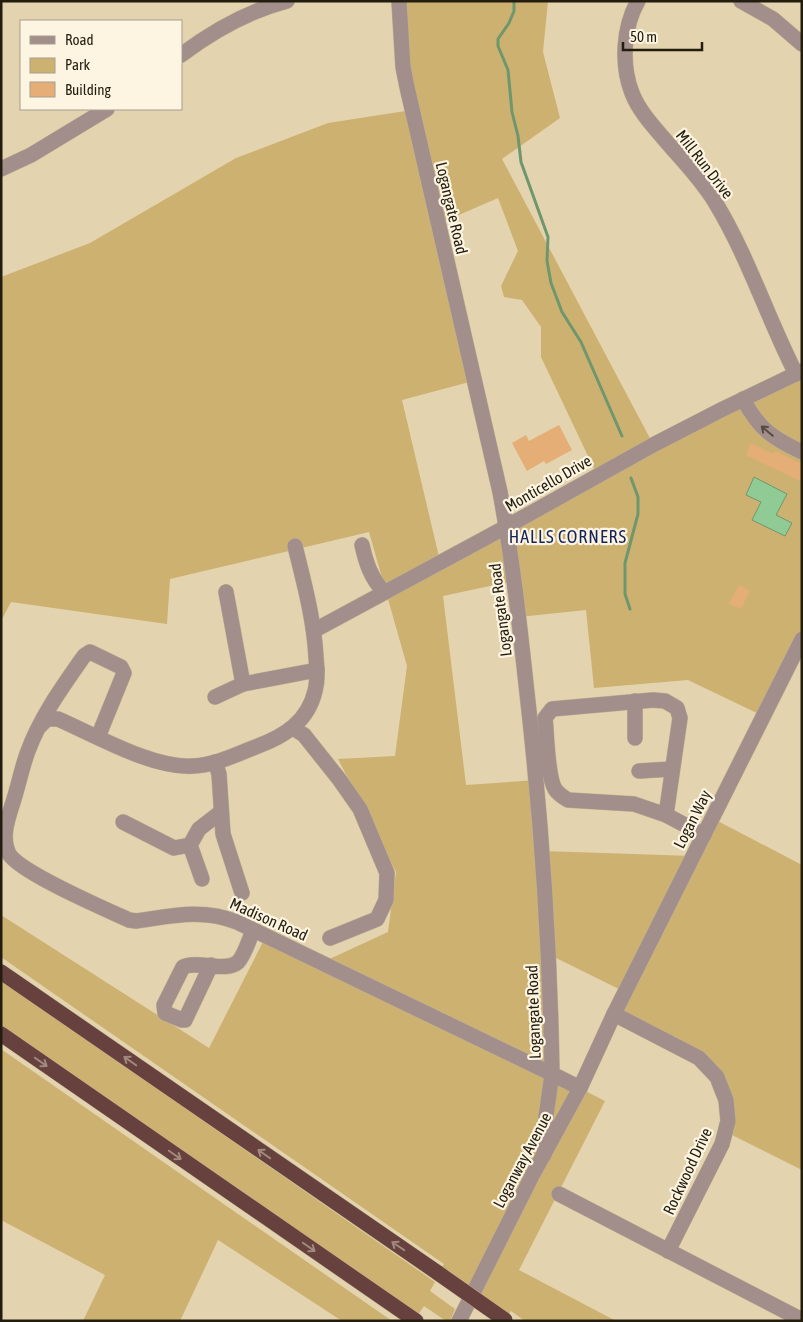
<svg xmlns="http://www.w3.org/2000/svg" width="803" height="1322" viewBox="0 0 803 1322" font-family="'Asap Condensed',sans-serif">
	<rect width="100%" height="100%" fill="#e3d3ae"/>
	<g fill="#cdb171" fill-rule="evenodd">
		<path d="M399,1H548L543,52L560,118L502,159L653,444L802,371V639L763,716L688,680L594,688L586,610L519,617L514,581L443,596L466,785L537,780L543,851L693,856L712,818L802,865V1170L726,1132L717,1077L614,1014L625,992L548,954L552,1074L605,1101L519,1270L616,1321H525L511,1311L505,1320L438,1273L444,1264L1,957V915L209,1048L266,936L323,962L388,932L396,872L338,759L395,756L407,666L369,532L170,579L167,624L11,602L1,621V277L90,243L236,158L328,123L412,110ZM498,198L518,251L501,286L504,297L522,300L541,327V357L597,475L440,561L402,400L473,381L438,224Z"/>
		<polygon points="1,980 435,1282 430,1291 455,1309 450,1321 446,1321 424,1306 418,1315 1,1025"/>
		<polygon points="1,1049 392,1321 342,1321 218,1240 180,1321 83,1321 105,1275 1,1220"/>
	</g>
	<polygon fill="#90cb95" stroke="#6f976d" points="754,477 787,494 776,515 792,523 785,536 752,520 761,502 746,495"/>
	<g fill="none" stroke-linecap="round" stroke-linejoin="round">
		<g stroke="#6f976d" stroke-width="3">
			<polyline points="514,1 514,11 509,23 498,39 498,46 508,70 512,112 518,136 521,162 548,237 547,261 551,283 562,312 581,342 622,436"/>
			<polyline points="630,609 625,594 625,563 638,514 638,497 631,478"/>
		</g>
	</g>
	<g fill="#e4ae76">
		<polygon points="559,425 572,450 546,464 544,461 527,471 512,443 526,435 529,441"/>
		<polygon points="751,443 773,454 775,451 802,464 802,482 746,455"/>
		<polygon points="739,585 750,591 741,609 729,604"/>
	</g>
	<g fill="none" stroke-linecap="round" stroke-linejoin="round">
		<g stroke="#c0b291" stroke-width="16">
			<g id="minor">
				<path d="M399,1L403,67L407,87L500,492C512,556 519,619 526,684C541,814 550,944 552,1074L580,1088"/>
				<path d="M638,1C623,27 621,65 632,93C639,111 653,126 665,140C682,160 701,179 715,202C748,256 767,317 796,374"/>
				<polyline points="741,1 773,19 802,44"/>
				<path d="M181,55C213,31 248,11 287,1"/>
				<polyline points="1,169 31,155 107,109"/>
				<path d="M743,399C759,429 772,438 802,452"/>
				<path d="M362,545C366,563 371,578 384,592"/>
				<polyline points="226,592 243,684 317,670"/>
				<polyline points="315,630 506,527 653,445 721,410 802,371"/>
				<polyline points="215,697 243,684"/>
				<polyline points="635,701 635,738"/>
				<path d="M40,726L47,719H58C95,735 153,769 193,766C216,765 237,754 258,746C285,736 308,721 315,691C318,680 317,669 316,657C314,619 304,583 295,546"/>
				<polyline points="293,728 304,735 339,779 360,809 387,873 386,900 377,919 330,938"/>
				<path d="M98,737L124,673L121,667L90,652L84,656C63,686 41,716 28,751C22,767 19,783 14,799C9,816 0,836 9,854C21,873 105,909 129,920L136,921C171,916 202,908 237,922L552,1074L546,1116L544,1155"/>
				<polyline points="215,762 219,774 223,834 242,893"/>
				<polyline points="639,771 672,769"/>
				<path d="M666,815L680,718L677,708L665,701L653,700L552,709L545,718C547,735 547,776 555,789C558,794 563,797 568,800L634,804L666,815L704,835"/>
				<polyline points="123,822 174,848 190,845"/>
				<polyline points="202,879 190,845 199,829 221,812"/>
				<path d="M211,965L185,1020H182L165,1013L164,1005L183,967C198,960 226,973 238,962C244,956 250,938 253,930"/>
				<polyline points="614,1014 699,1058 717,1077 726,1100 728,1121 722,1144 668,1251"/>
				<polyline points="559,1194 802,1320"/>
				<polyline points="459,1321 532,1176 580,1088 614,1014 802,639"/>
			</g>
		</g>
		<g stroke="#c0b291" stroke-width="16">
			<g id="highway">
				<polyline points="1,972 438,1273"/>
				<polyline points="1,1034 416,1321"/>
			</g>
		</g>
		<use href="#minor" stroke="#a28f8c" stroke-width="15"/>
		<use href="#highway" stroke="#66413d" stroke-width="15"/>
		<g stroke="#c0b291" stroke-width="16" stroke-linecap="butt">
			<polyline id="highway-bridge" points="438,1273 505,1320"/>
		</g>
		<use href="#highway-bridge" stroke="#66413d" stroke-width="15"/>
	</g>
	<defs><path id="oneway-shaft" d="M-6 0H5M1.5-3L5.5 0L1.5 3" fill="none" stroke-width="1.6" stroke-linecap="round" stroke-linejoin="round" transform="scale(1.25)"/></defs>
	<use stroke="#564b41" href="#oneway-shaft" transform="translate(767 431) rotate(-140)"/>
	<g stroke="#a2897f">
		<use href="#oneway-shaft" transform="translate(130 1061) rotate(-145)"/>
		<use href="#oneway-shaft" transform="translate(41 1062) rotate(35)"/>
		<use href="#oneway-shaft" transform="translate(264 1154) rotate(-145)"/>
		<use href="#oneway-shaft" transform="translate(175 1155) rotate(35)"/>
		<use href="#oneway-shaft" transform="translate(398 1246) rotate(-146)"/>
		<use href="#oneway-shaft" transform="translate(309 1247) rotate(35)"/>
	</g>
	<g text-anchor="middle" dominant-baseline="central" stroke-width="4.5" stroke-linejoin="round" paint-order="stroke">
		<g font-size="16" fill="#231d0f" stroke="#fdf5e2">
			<text transform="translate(705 164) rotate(52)">Mill Run Drive</text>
			<text transform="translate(452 208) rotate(77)">Logangate Road</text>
			<text transform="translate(548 483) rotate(-30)">Monticello Drive</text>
			<text transform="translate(500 610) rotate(-97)">Logangate Road</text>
			<text transform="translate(692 819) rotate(-63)">Logan Way</text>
			<text transform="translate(269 919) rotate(24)">Madison Road</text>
			<text transform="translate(533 1012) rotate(-92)">Logangate Road</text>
			<text transform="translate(522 1160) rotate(-62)">Loganway Avenue</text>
			<text transform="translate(687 1171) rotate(-65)">Rockwood Drive</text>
		</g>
		<g font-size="18" letter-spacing="1" fill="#14245b" stroke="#fdf5e2">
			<text x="568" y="536">HALLS CORNERS</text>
		</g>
	</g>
	<rect width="803" height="1322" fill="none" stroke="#231d0f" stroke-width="5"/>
	<rect x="20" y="20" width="162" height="90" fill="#fdf5e2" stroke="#a69f8e"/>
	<rect x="30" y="36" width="25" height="8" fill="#a28f8c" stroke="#a69f8e"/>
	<text x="65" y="45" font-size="15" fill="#231d0f">Road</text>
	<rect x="30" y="58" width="25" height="15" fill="#cdb171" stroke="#a69f8e"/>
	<text x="65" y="70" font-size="15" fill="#231d0f">Park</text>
	<rect x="30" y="82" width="25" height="15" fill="#e4ae76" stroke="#a69f8e"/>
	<text x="65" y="95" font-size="15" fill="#231d0f">Building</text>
	<path d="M623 42v8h79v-8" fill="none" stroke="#231d0f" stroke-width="2.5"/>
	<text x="630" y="42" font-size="15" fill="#231d0f" stroke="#fdf5e2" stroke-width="4" paint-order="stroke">50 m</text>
</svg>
